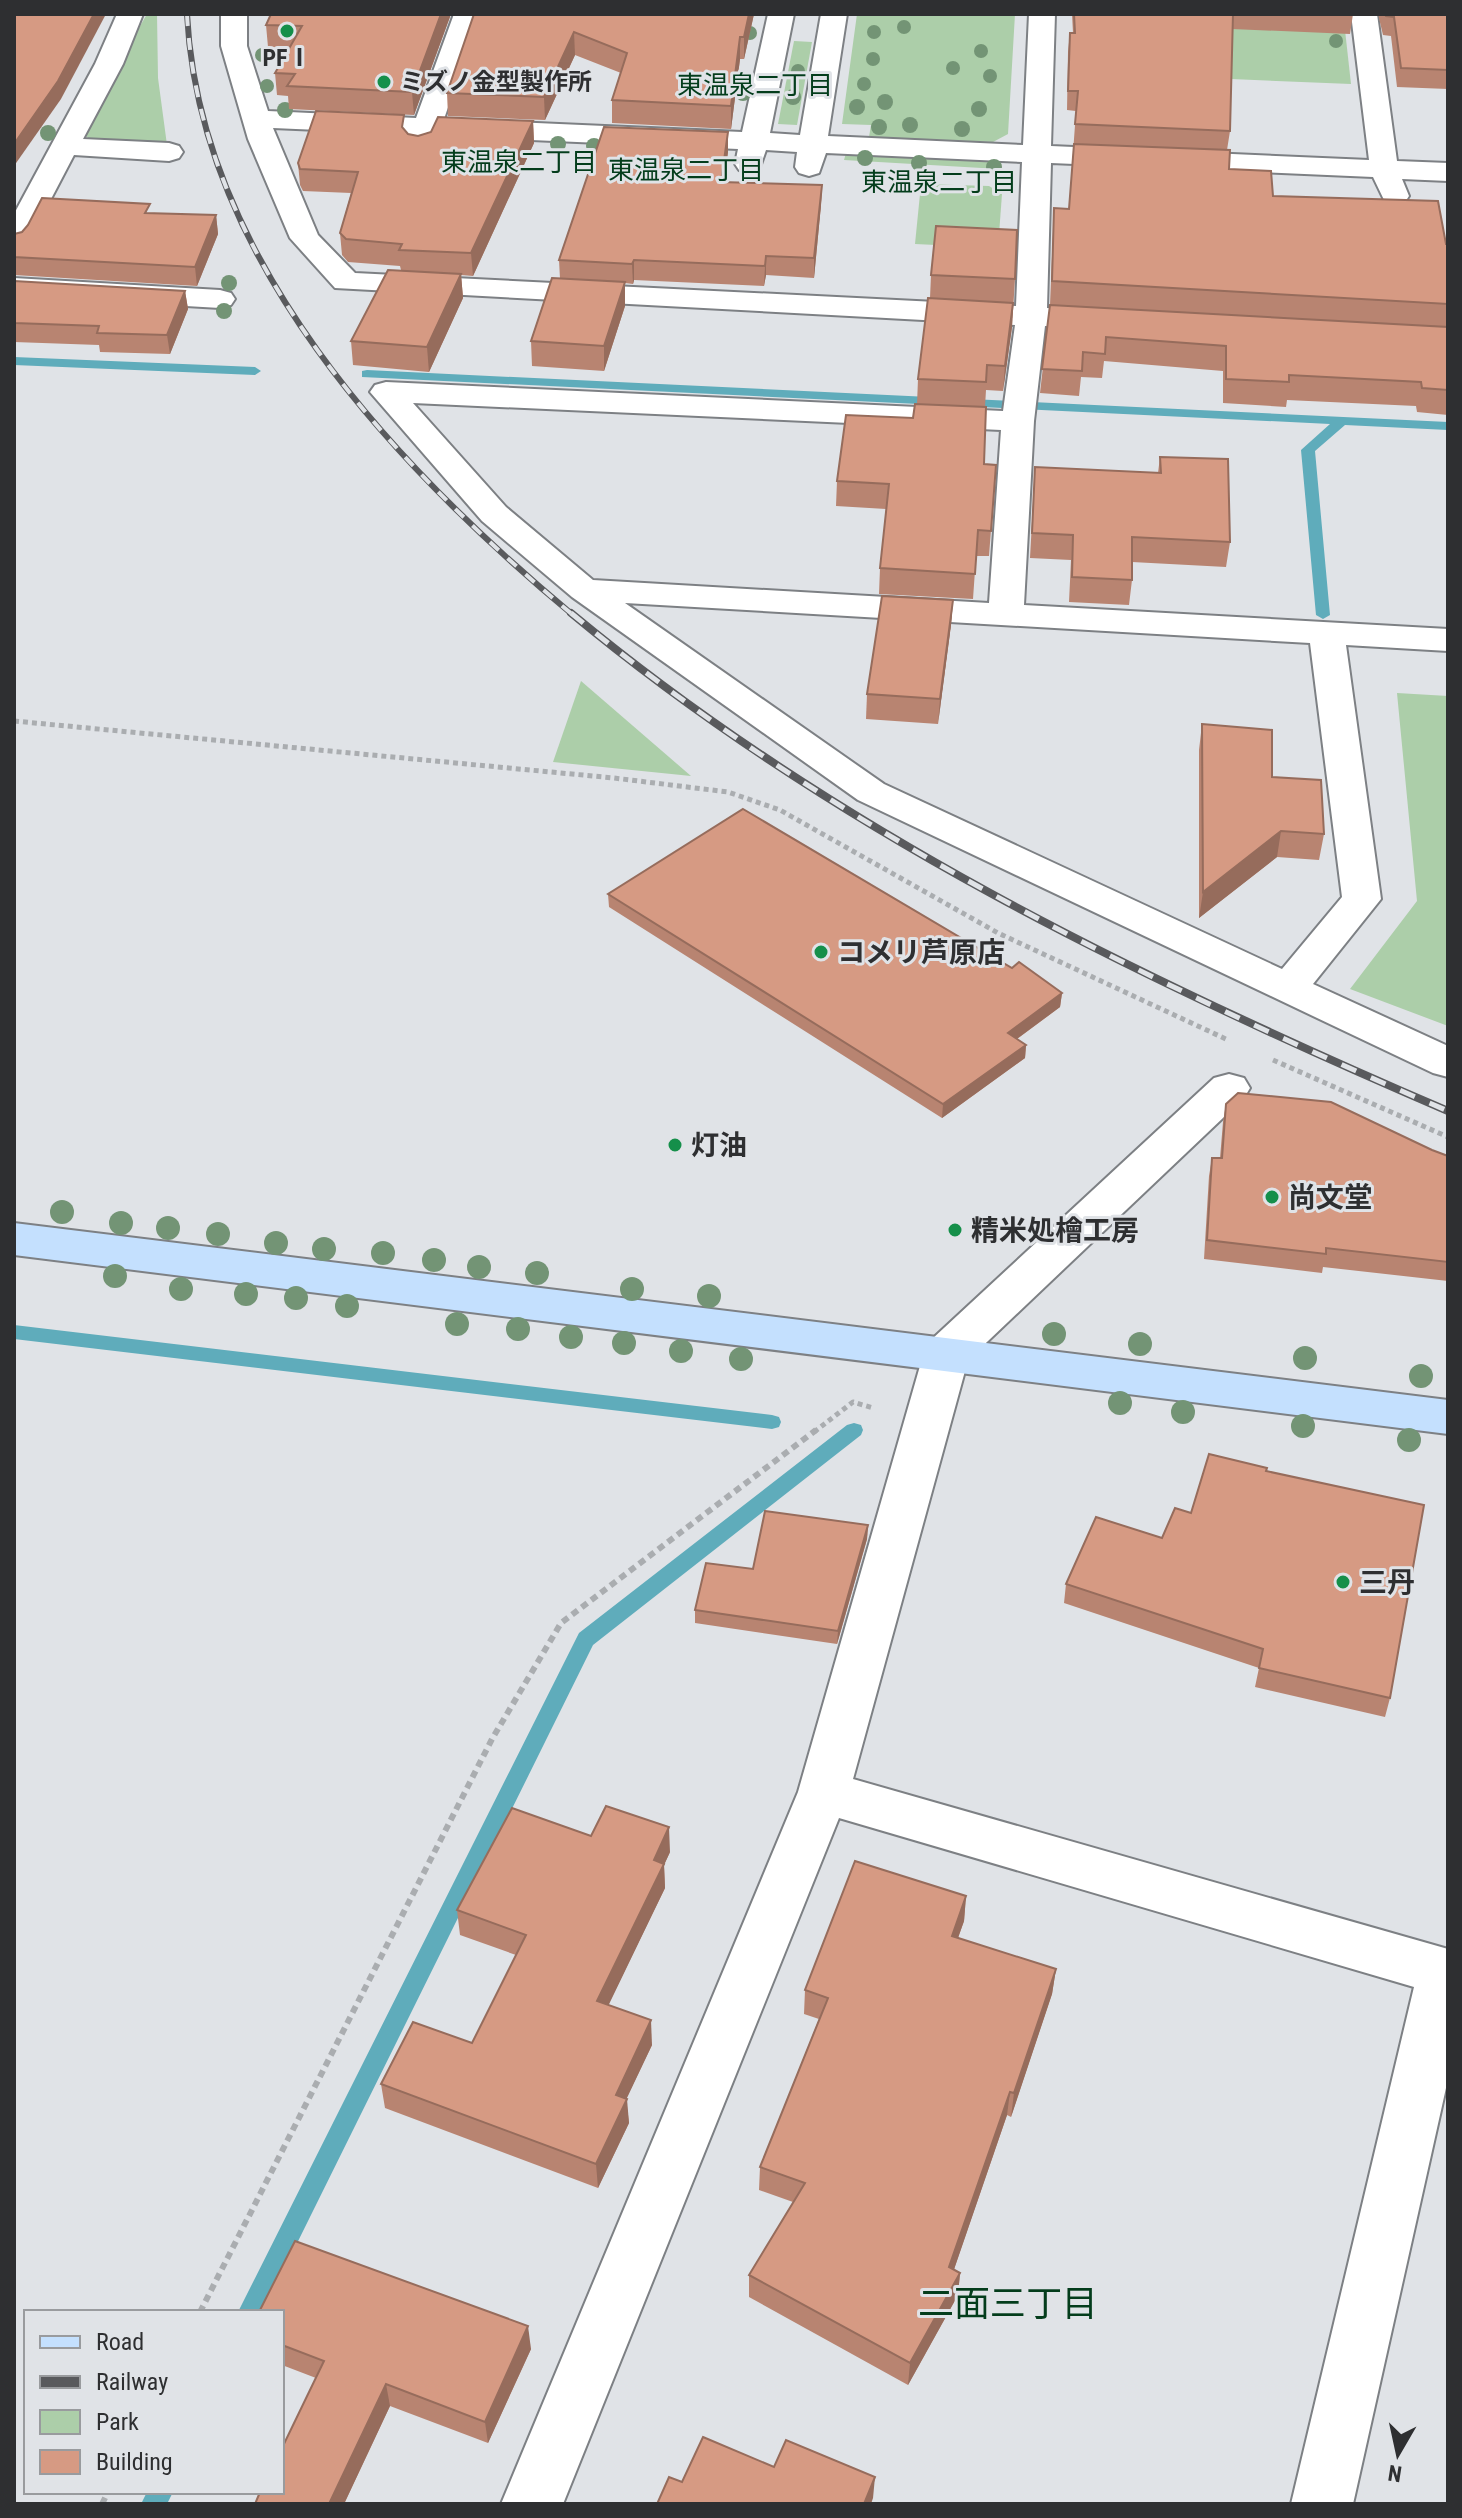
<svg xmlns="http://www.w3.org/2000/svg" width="1462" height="2518" viewBox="0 0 1462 2518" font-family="'Roboto Condensed','Noto Sans JP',sans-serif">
	<rect width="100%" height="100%" fill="#e0e3e7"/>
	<g fill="#accea9">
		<polygon points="147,14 157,14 158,78 167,145 92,140 79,132"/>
		<polygon points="857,14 1015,14 1008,134 993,142 869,137 871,125 842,124"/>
		<polygon points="1229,25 1345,30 1351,84 1231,79"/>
		<polygon points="794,41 812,42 797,125 778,124"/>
		<polygon points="846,153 999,162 999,169 844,160"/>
		<polygon points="921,184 989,186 1002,194 998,248 915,244"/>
		<polygon points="581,681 691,776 553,762"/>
		<polygon points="1397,693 1448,696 1448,1026 1350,989 1417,901"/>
	</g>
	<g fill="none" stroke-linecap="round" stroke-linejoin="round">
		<g fill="#5facbb" fill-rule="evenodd">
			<polygon points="14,357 255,367 261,371 255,375 14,365"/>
			<polygon points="367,370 1448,422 1448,430 1345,425 1315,451 1330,615 1323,619 1316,615 1301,450 1330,424 362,377 362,371"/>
			<polygon points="14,1325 772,1415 779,1417 781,1422 779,1427 772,1429 14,1339"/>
			<polygon points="854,1423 861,1425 863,1430 861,1435 593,1645 263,2312 238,2312 579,1633 847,1425"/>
			<polygon points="147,2492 173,2492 167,2504 141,2504"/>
		</g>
		<g stroke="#7d8084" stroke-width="4">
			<g id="street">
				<polygon points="117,14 143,14 123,64 83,139 169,143 179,146 183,152 179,158 169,161 74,155 29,241 24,247 14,250 14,214 95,64"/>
				<path d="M221,14H247V46L268,111L416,118L454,14H480L444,119L742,132L768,14H794L770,133L800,135L821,14H847L828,136L1023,145L1029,14H1055L1051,146L1369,160L1351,14H1377L1397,161L1448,163V181L1402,179L1409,196L1405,202L1395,205L1385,202L1373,177L1051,163L1047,308L1117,313L1121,320L1117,327L1106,329L1045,326L1034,421L1024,605L1448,629V651L1346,645L1381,899L1313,984L1448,1046V1077L1433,1073L858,800L572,597L482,521L370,392L375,385L386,382L1003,411L1015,325L335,288L290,238L248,139L221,46ZM273,128L410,134L406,147L410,153L420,155L430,153L438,136L738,149L735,164L739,170L749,173L759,170L766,150L797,152L795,167L799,173L809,176L819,173L826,153L1022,162L1016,306L355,273L318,235ZM413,403L1001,430L989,603L593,580L506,507ZM625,603L1310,643L1342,897L1282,969L884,784Z"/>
				<polygon points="14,278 220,290 231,293 235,299 231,305 220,308 14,296"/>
				<polygon points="1229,1074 1244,1078 1250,1088 1244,1098 968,1360 853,1779 1448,1949 1448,2079 1353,2504 1291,2504 1414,1987 839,1818 563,2504 501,2504 798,1792 924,1352 931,1340 1214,1078"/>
			</g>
		</g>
		<g stroke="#7d8084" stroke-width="4">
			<polygon id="secondary" points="14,1223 1448,1400 1448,1434 14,1255"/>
		</g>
		<g stroke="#aaadb0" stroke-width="5" stroke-dasharray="5 4" stroke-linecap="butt">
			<polyline points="14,721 614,778 728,792 780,810 998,933 1228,1040"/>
			<polyline points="1273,1060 1448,1137"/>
			<polyline points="814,1432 853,1402 873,1408"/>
		</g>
		<g stroke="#aaadb0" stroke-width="6" stroke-dasharray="7 5" stroke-linecap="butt">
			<polyline points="200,2312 492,1739 561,1623 816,1430"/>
			<polyline points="102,2504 108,2492"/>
		</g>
		<use href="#street" fill="#fff" fill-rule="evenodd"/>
		<use href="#secondary" fill="#c4e0fe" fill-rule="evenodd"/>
		<g stroke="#595a5d" stroke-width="6">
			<path id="rail-far1" d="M187,14C199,258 394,466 573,615"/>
		</g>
		<g stroke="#595a5d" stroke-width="8">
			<path id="rail" d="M571,613C832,830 1138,978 1448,1111"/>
		</g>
		<use href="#rail-far1" stroke="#e0e3e7" stroke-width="4" stroke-dasharray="12" stroke-linecap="butt"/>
		<use href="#rail" stroke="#e0e3e7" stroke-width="5" stroke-dasharray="16" stroke-linecap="butt"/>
	</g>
	<g fill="#739475">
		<circle cx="904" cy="27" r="7"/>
		<circle cx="874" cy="32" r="7"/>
		<circle cx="750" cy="33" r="7"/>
		<circle cx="1336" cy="41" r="7"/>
		<circle cx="981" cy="51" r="7"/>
		<circle cx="262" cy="55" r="7"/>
		<circle cx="873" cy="59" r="7"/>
		<circle cx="953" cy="68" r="7"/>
		<circle cx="798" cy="71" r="7"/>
		<circle cx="990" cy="76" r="7"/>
		<circle cx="864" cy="84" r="7"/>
		<circle cx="267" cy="86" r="7"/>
		<circle cx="743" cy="93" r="8"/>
		<circle cx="793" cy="97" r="8"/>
		<circle cx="885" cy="102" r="8"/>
		<circle cx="857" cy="107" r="8"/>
		<circle cx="979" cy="109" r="8"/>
		<circle cx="285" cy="110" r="8"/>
		<circle cx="910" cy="125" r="8"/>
		<circle cx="879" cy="127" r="8"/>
		<circle cx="962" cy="129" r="8"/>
		<circle cx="48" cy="133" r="8"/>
		<circle cx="558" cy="144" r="8"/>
		<circle cx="594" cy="146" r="8"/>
		<circle cx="865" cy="158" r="8"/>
		<circle cx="919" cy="163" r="8"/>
		<circle cx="994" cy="167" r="8"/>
		<circle cx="229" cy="283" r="8"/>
		<circle cx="224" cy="311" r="8"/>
		<circle cx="62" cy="1212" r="12"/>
		<circle cx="121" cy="1223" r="12"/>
		<circle cx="168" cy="1228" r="12"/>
		<circle cx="218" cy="1234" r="12"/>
		<circle cx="276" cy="1243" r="12"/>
		<circle cx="324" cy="1249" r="12"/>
		<circle cx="383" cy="1253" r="12"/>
		<circle cx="434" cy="1260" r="12"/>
		<circle cx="479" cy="1267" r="12"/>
		<circle cx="537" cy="1273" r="12"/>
		<circle cx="115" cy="1276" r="12"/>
		<circle cx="181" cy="1289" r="12"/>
		<circle cx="632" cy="1289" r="12"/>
		<circle cx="246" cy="1294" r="12"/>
		<circle cx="709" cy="1296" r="12"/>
		<circle cx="296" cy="1298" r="12"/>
		<circle cx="347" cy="1306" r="12"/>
		<circle cx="457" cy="1324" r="12"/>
		<circle cx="518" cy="1329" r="12"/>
		<circle cx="1054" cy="1334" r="12"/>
		<circle cx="571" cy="1337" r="12"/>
		<circle cx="624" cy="1343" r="12"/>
		<circle cx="1140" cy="1344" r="12"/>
		<circle cx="681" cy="1351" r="12"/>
		<circle cx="1305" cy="1358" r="12"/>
		<circle cx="741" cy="1359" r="12"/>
		<circle cx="1421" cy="1376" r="12"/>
		<circle cx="1120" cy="1403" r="12"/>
		<circle cx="1183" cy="1412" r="12"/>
		<circle cx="1303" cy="1426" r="12"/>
		<circle cx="1409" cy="1440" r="12"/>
	</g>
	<g fill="#b88471">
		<polygon points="451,14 414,115 289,109 288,96 277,95 275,73 289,48 268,47 266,25"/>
		<polygon points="474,14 754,14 744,59 740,59 731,129 612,123 612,100 621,73 575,55 545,120 448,116 447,93"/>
		<polygon points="1072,14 1353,14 1350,34 1232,29 1230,131 1227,150 1229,169 1273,196 1448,244 1448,415 1417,412 1416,406 1287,400 1286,407 1223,403 1223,371 1104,361 1102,378 1081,377 1079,396 1040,393 1050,305 1054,208 1069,209 1076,111 1067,110 1068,52 1070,33 1073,33"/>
		<polygon points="1378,14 1448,14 1448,89 1397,87 1391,36 1383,35"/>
		<polygon points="533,121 534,143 473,276 461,275 463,298 429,372 353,365 351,341 401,270 400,266 348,262 342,255 340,233 351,193 303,191 300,185 298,163 406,131 408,134 418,136"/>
		<polygon points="728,132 728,152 724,182 822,185 821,205 814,278 766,275 764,286 634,280 633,284 625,283 625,306 604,371 532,366 531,341 560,279 559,260"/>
		<polygon points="151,213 216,215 218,234 197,286 14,275 14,234"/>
		<polygon points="931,275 1015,279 1012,327 1003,391 986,390 985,407 917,404 918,379 930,298"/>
		<polygon points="14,281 185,291 188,309 170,354 100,352 99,345 14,342"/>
		<polygon points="1160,457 1230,542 1226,567 1132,562 1132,580 1129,605 1069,602 1071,560 1030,558 1035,467 1158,473"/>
		<polygon points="984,464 996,465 989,556 976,556 973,599 879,594 880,568 886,509 836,506 837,481"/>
		<polygon points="953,600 951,625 938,724 866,719 867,694"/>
		<polygon points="1202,724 1272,777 1324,834 1319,860 1277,857 1199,918 1199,750"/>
		<polygon points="608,894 1012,968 1062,993 1060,1007 1017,1039 1026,1045 1025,1058 942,1118 609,907"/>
		<polygon points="1226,1104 1432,1150 1448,1156 1448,1281 1323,1267 1322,1273 1204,1259 1209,1176 1212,1158 1220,1158 1223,1122"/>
		<polygon points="1267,1471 1390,1698 1385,1717 1255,1687 1259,1668 1064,1603 1066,1584 1162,1538 1191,1513"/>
		<polygon points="868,1525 867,1539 837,1644 695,1623 695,1610 753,1569"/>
		<polygon points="670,1852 664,1865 665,1888 608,2005 652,2045 626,2099 629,2123 598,2188 385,2108 381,2084 472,2043 516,1955 460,1935 457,1910"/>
		<polygon points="966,1896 964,1921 958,1938 1056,1969 1052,1994 1011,2117 1007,2115 954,2269 960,2273 958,2295 908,2385 749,2297 749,2275 793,2202 759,2190 760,2167 819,2019 804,2014 805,1990"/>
		<polygon points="282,2312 531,2349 488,2443 390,2406 344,2504 255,2504 316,2378 282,2365"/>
	</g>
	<g fill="#966c5c">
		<polygon points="94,14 106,14 61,99 14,166 14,144"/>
		<polygon points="441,14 451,14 414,115 412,92"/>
		<polygon points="749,14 754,14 744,59 744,37"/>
		<polygon points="574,32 575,55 545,120 544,97"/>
		<polygon points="740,37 740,59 731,129 731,106"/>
		<polygon points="533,121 534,143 473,276 471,253"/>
		<polygon points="728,132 728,152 721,202 721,182"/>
		<polygon points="822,185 821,205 814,278 814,258"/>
		<polygon points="216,215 218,234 197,286 195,267"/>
		<polygon points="766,256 766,275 764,286 765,266"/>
		<polygon points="634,260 634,280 633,284 632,264"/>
		<polygon points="461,274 463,298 429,372 427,347"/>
		<polygon points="625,282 625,306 604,371 604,346"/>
		<polygon points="185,291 188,309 170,354 167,335"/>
		<polygon points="1013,303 1012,327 1003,391 1005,366"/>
		<polygon points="953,600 951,625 938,724 940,699"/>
		<polygon points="1281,831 1277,857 1199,918 1203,892"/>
		<polygon points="1062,993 1060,1007 1006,1047 1008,1033"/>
		<polygon points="1026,1045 1025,1058 942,1118 943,1104"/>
		<polygon points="868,1525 867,1539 837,1644 838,1631"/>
		<polygon points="669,1827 670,1852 664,1865 665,1888 599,2025 597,2001 654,1860"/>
		<polygon points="966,1896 964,1921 950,1960 952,1936"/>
		<polygon points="1056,1969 1052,1994 1011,2117 1014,2093"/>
		<polygon points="651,2020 652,2045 617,2119 616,2095"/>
		<polygon points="1010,2092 1007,2115 947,2290 949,2267"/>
		<polygon points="627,2099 629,2123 598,2188 596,2164"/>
		<polygon points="960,2273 958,2295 908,2385 910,2363"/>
		<polygon points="528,2326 531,2349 488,2443 485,2422"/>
		<polygon points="386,2384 390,2406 344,2504 329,2504"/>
		<polygon points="875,2477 873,2498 871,2504 864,2504"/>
	</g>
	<g fill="#d69a83" stroke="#966c5c" stroke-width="2">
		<polygon points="14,14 94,14 58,81 14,144"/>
		<polygon points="271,14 441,14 412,92 287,86 295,74 275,73 302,26 266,25"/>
		<polygon points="474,14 749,14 744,37 740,37 731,106 612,100 627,53 574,32 544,97 447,93"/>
		<polygon points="1074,14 1233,14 1230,131 1075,124 1078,91 1068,91 1070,33 1075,33"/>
		<polygon points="1385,14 1448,14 1448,70 1401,68 1394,17 1386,16"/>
		<polygon points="316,111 404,115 402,127 408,134 418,136 431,132 438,117 533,121 471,253 399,250 402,244 346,239 340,233 358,172 300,169 298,163"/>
		<polygon points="604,127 728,132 721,182 822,185 814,258 766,256 765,266 634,260 632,264 559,260"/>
		<polygon points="1074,144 1230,150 1229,169 1271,171 1273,196 1438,201 1446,244 1448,244 1448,304 1052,281 1054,208 1069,209"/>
		<polygon points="42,198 150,204 145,213 216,215 195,267 14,257 14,234 22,232 28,225"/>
		<polygon points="936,226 1017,230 1015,279 931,275"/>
		<polygon points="388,270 461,274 427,347 351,341"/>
		<polygon points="552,278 625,282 604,346 531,341"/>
		<polygon points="14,281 185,291 167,335 97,333 99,326 14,323"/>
		<polygon points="928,298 1013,303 1005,366 987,365 986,382 918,379"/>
		<polygon points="1050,305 1448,327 1448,390 1422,388 1421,382 1289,375 1289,382 1226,379 1226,346 1106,337 1105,354 1083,352 1082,371 1042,369"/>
		<polygon points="915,404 986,407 984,464 996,465 991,531 978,530 975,574 880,568 889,484 837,481 846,415 913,418"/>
		<polygon points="1160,457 1228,459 1230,542 1132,537 1132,580 1072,577 1073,535 1032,533 1035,467 1161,473"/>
		<polygon points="882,596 953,600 940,699 867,694"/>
		<polygon points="1202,724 1272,730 1272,777 1321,780 1324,834 1281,831 1203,892"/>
		<polygon points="743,809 1012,968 1019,962 1062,993 1008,1033 1026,1045 943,1104 608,894"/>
		<polygon points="1238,1093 1331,1102 1432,1150 1448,1156 1448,1262 1326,1248 1326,1254 1207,1240 1212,1158 1222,1158 1226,1104"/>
		<polygon points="1209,1454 1267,1468 1266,1471 1424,1505 1390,1698 1259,1668 1263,1649 1066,1584 1096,1517 1162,1538 1175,1508 1191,1513"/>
		<polygon points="765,1511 868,1525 838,1631 695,1610 706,1563 753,1569"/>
		<polygon points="606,1806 669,1827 654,1860 664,1864 597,2001 651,2020 616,2095 627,2099 596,2164 381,2084 413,2022 472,2043 526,1935 457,1910 512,1808 591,1836"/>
		<polygon points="855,1861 966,1896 952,1936 1056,1969 1014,2093 1010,2092 949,2267 960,2273 910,2363 749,2275 805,2183 760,2167 828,1998 805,1990"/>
		<polygon points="295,2241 528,2326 485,2422 386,2384 329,2504 255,2504 260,2492 282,2492 282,2448 324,2361 282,2345 282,2312 259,2312"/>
		<polygon points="703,2437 774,2467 786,2440 875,2477 864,2504 657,2504 669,2477 682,2482"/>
	</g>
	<g fill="#158f4a" stroke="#e0e3e7" stroke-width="3">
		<circle cx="287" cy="31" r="8"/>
		<circle cx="384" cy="82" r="8"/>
		<circle cx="821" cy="952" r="8"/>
		<circle cx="675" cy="1145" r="8"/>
		<circle cx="1272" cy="1197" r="8"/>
		<circle cx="955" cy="1230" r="8"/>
		<circle cx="1343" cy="1582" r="8"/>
	</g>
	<g text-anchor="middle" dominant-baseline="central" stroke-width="6" stroke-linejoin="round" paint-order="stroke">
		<g font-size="24" font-weight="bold" fill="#2e2f31" stroke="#e0e3e7">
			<text x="287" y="58">PFⅠ</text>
			<text x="400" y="82" text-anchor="start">ミズノ金型製作所</text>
		</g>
		<g font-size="26" fill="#043d1c" stroke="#e0e3e7">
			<text x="755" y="85">東温泉二丁目</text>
			<text x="519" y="162">東温泉二丁目</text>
			<text x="686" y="170">東温泉二丁目</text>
			<text x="939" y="182">東温泉二丁目</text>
		</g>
		<g font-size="28" font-weight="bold" fill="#2e2f31" stroke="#e0e3e7" text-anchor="start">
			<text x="837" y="952">コメリ芦原店</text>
			<text x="691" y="1145">灯油</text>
			<text x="1288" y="1197">尚文堂</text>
			<text x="971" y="1230">精米処檜工房</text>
			<text x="1359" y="1582">三丹</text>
		</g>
		<g font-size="36" fill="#043d1c" stroke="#e0e3e7">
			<text x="1008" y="2304">二面三丁目</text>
		</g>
	</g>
	<rect width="1462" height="2518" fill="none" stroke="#2e2f31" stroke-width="32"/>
	<rect x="24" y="2310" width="260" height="184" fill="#e0e3e7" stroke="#999b9e" stroke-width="2"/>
	<rect x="40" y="2336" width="40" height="12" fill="#c4e0fe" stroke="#999b9e" stroke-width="2"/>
	<text x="96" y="2350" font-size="24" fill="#2e2f31">Road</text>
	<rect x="40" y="2376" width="40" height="12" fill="#595a5d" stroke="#999b9e" stroke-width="2"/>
	<text x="96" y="2390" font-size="24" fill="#2e2f31">Railway</text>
	<rect x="40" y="2410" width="40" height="24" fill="#accea9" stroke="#999b9e" stroke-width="2"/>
	<text x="96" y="2430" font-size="24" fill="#2e2f31">Park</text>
	<rect x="40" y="2450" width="40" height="24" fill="#d69a83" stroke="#999b9e" stroke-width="2"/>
	<text x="96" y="2470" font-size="24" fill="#2e2f31">Building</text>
	<g transform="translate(1398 2454) rotate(189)" stroke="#e0e3e7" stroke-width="6" paint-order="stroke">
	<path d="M0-6L14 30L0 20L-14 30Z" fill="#2e2f31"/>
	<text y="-12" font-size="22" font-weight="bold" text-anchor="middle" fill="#2e2f31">N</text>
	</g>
</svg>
